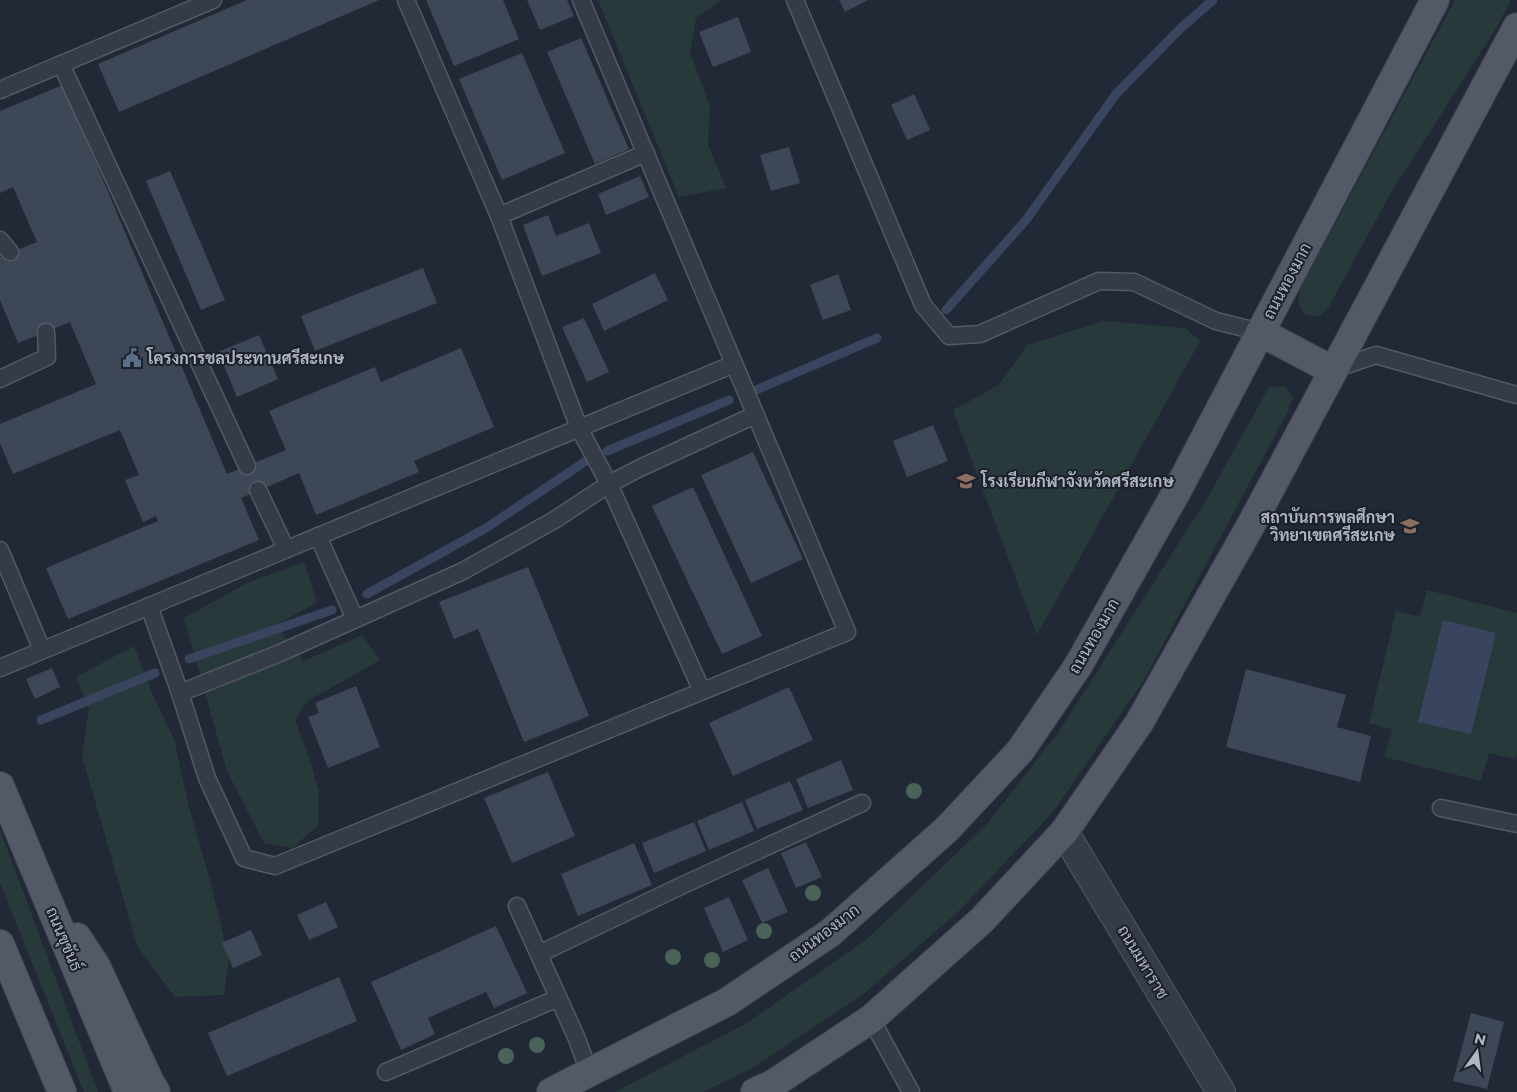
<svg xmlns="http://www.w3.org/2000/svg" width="1517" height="1092" viewBox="0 0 1517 1092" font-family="Montserrat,Sarabun,sans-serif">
	<rect width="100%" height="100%" fill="#222936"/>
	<g fill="#28393b">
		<polygon points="598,0 721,0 696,18 690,52 710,107 708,145 726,188 679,197"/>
		<polygon points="1455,0 1511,0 1493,33 1390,194 1328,308 1319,316 1306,315 1298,303 1300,289"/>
		<polygon points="1104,321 1185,328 1200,341 1037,635 953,410 999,385 1027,345"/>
		<polygon points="1285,386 1293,397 1287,413 1144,680 1053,812 957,913 861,996 752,1068 703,1092 615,1092 747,1023 867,939 987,824 1058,733 1208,497 1269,387"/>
		<polygon points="304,562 317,603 275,625 304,661 362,635 380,660 308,701 295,719 311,764 319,792 318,826 292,848 264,843 227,771 184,618 247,583"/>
		<polygon points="1427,590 1517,613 1517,753 1515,759 1489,753 1481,781 1384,757 1392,729 1369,723 1396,611 1420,617"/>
		<polygon points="134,646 152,693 174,739 189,807 210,880 229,958 224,995 175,997 137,946 82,756 89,708 76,677"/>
		<polygon points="0,830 98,1092 84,1092 0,883"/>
	</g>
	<polygon fill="#39455f" points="1443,620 1496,633 1471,734 1418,722"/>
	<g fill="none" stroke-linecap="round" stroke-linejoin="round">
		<g stroke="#39455f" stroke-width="9">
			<polyline points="946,310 1026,220 1116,94 1181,28 1213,0"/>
			<polyline points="756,390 877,338"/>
			<polyline points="607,451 729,400"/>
			<polyline points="367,594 486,528 586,461"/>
			<polyline points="189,659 332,610"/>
			<polyline points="41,720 155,673"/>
		</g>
	</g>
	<g fill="#3e4756">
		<polygon points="247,0 379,0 119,112 98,64"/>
		<polygon points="426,0 503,0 519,39 454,66"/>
		<polygon points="527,0 567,0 574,16 540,30"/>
		<polygon points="839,0 868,0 845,12"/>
		<polygon points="738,17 751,52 713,67 699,32"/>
		<polygon points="581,38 629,149 595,164 547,52"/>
		<polygon points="522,53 565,153 502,180 459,79"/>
		<polygon points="63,85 227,474 286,450 269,411 375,367 381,382 461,348 494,427 414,461 419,472 316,515 299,473 241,498 259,540 68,619 46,568 158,521 156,516 143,522 125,480 139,475 120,430 13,474 0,443 0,424 96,384 70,322 18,343 0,300 0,257 37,242 13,187 0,193 0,111"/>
		<polygon points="914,94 930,130 907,140 891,105"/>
		<polygon points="789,147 800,183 771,191 760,155"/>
		<polygon points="170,171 225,300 201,310 146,181"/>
		<polygon points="640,176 649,197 606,215 598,194"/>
		<polygon points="548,215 556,236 589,223 601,253 542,276 523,225"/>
		<polygon points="423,268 437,303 315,351 301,316"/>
		<polygon points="655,273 668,300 604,331 592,304"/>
		<polygon points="838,274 851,310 823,320 810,285"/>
		<polygon points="584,318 609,372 587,382 562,327"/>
		<polygon points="259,335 278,379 237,397 218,352"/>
		<polygon points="933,425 948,461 907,477 893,441"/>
		<polygon points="753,452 803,559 751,583 701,475"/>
		<polygon points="693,487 762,636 722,654 652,506"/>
		<polygon points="528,567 589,716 524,742 478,629 454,639 439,602"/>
		<polygon points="52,668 60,687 35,699 26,679"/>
		<polygon points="1246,669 1346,695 1337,727 1371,736 1360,782 1226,747"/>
		<polygon points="356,686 380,747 328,768 308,717 319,713 315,703"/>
		<polygon points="789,687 813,740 733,776 709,723"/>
		<polygon points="841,760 853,790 808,808 796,779"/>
		<polygon points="548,772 575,836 512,863 484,798"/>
		<polygon points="790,781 803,810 757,829 745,800"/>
		<polygon points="742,802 754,831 709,850 697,821"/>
		<polygon points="694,822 706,851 654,873 642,843"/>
		<polygon points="806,842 822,877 796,888 781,853"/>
		<polygon points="634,843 652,885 578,916 561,874"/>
		<polygon points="768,868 788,912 762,923 742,880"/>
		<polygon points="729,897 748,940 723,952 704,908"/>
		<polygon points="326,902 338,927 309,940 297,915"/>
		<polygon points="496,926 527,993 494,1008 486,992 428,1018 435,1034 401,1050 371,982"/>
		<polygon points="251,930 262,955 233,968 222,943"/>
		<polygon points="339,977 357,1021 227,1076 208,1033"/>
		<polygon points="1471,1013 1504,1022 1487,1089 1453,1081"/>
	</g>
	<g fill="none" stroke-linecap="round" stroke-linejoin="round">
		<g stroke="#535965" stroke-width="19">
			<g id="lane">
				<polyline points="406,0 499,216 579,428 609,484 702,691"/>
				<polyline points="795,0 923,305 949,336 980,334 1099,281 1134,282 1216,321 1260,332"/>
				<polyline points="61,64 247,466"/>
				<polyline points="0,90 213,0"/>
				<polyline points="499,216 646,153"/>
				<polyline points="0,240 10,252"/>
				<polyline points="1332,370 1376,355 1517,395"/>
				<polyline points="0,379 47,357 46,332"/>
				<polyline points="258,490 286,549"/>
				<polyline points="318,536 355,619"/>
				<polyline points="0,550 42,650"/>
				<polyline points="149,606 180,693 207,778 244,858 275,866 847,632 581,0"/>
				<polyline points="0,668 734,364"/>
				<polyline points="180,693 280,653 463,571 556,519 609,484 640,468 755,415"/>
				<polyline points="1441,808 1517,824"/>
				<polyline points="517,906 577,1039 589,1072"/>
				<polyline points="539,954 683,885 862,803"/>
				<polyline points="871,1019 911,1092"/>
				<polyline points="386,1072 558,998"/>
			</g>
		</g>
		<g stroke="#535965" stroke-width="30">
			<polyline id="street" points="1064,832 1221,1092"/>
		</g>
		<g stroke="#3f4450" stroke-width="30">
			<g id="primary">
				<polyline points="1260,332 1332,370"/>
				<polyline points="0,786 128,1092"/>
				<polyline points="77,937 96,966 149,1080 156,1092"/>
				<polyline points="0,944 62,1092"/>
				<polyline points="551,1092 727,1002 830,933 947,829 1020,751 1078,666 1177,491 1435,0"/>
				<polyline points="755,1092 773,1084 871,1019 982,920 1064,832 1139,723 1252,523 1517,27"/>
			</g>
		</g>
		<use href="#lane" stroke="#353b47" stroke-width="16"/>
		<use href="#street" stroke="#353b47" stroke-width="28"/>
		<use href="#primary" stroke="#535a67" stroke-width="28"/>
	</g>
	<g fill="#496359">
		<circle cx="914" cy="791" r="8"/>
		<circle cx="813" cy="893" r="8"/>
		<circle cx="764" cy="931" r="8"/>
		<circle cx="673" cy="957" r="8"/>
		<circle cx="712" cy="960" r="8"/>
		<circle cx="537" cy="1045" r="8"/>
		<circle cx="506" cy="1056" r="8"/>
	</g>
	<defs>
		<g id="civic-bare" transform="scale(1.5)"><path d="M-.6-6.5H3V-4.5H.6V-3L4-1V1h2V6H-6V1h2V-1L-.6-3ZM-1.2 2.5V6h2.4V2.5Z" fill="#5c6f8a" stroke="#1b202b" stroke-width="2.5" paint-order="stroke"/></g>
		<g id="university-bare" transform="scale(1.5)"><path d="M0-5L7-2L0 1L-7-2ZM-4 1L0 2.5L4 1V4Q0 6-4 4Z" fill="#8d6e63" stroke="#1b202b" stroke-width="2.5" paint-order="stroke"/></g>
	</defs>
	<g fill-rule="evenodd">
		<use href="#civic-bare" x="132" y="358"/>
		<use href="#university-bare" x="966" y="481"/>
		<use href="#university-bare" x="1410" y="526"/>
	</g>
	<g text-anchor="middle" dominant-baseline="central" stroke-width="4" stroke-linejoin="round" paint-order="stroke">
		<g font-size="16" fill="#b0b6c3" stroke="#1b202b">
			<text transform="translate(1287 281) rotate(-62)">ถนนทองมาก</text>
			<text transform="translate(1094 636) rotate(-60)">ถนนทองมาก</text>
			<text transform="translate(824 933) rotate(-37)">ถนนทองมาก</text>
			<text transform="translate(64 939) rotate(67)">ถนนขุขันธ์</text>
			<text transform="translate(1143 962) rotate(59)">ถนนมหาราช</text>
		</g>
		<g font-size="16" font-weight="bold" fill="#b0b6c3" stroke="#1b202b" text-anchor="start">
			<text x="147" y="358">โครงการชลประทานศรีสะเกษ</text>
			<text x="981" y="481">โรงเรียนกีฬาจังหวัดศรีสะเกษ</text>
			<text x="1395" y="517" text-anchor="end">สถาบันการพลศึกษา<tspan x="1395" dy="18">วิทยาเขตศรีสะเกษ</tspan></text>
		</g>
	</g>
	<g transform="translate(1477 1052) rotate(14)" stroke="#1b202b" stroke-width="4" paint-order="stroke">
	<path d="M0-4L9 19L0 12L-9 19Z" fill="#b0b6c3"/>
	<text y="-8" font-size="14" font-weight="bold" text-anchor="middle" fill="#b0b6c3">N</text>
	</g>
</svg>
